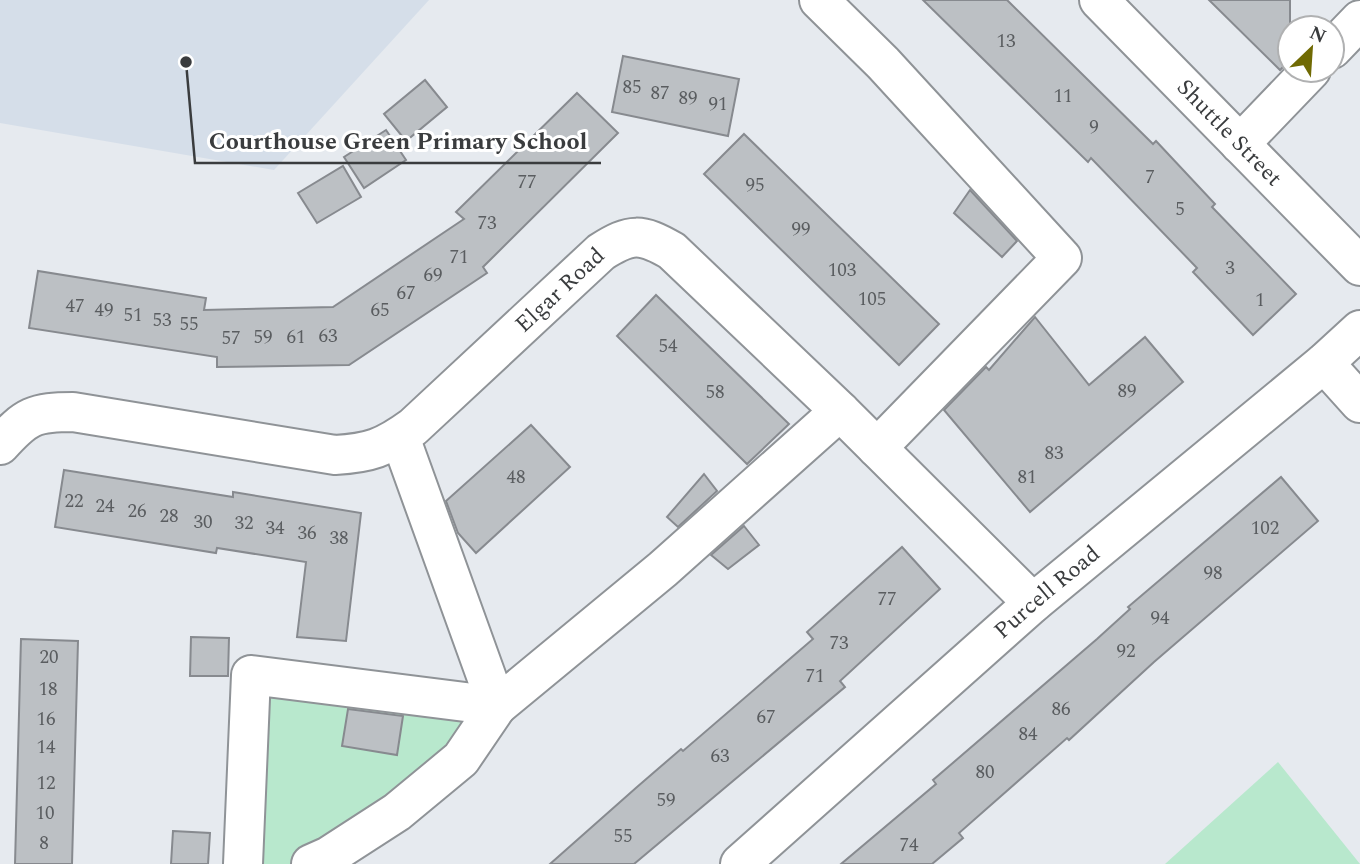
<svg xmlns="http://www.w3.org/2000/svg" width="1360" height="864" viewBox="0 0 1360 864" font-family="Spectral,serif">
	<rect width="100%" height="100%" fill="#e6eaef"/>
	<polygon fill="#d5dee9" points="0,0 429,0 274,170 0,123"/>
	<g fill="#b8e8cd">
		<polygon points="257,683 466,710 463,738 302,864 247,864"/>
		<polygon points="1278,762 1360,864 1165,864"/>
	</g>
	<g fill="#bcc0c4" stroke="#878a8f" stroke-width="2">
		<polygon points="923,0 1007,0 1153,144 1156,141 1215,204 1212,207 1296,294 1253,335 1193,272 1197,268 1091,158 1088,162"/>
		<polygon points="1209,0 1290,0 1290,60 1280,70"/>
		<polygon points="623,56 739,79 728,136 612,112"/>
		<polygon points="425,80 447,107 406,141 384,114"/>
		<polygon points="577,93 618,133 483,267 487,273 349,365 217,367 217,357 29,328 38,271 206,298 204,310 333,307 464,219 456,212"/>
		<polygon points="386,130 406,160 364,188 344,157"/>
		<polygon points="744,134 939,324 899,365 704,174"/>
		<polygon points="343,166 361,197 317,223 298,193"/>
		<polygon points="970,190 1017,241 1002,257 954,213"/>
		<polygon points="656,295 789,424 747,464 617,336"/>
		<polygon points="1035,317 1089,385 1145,337 1183,382 1030,512 944,410 986,367 989,370"/>
		<polygon points="531,425 570,467 476,553 458,533 446,501"/>
		<polygon points="64,470 233,497 233,492 361,513 346,641 297,637 306,562 217,548 216,553 55,527"/>
		<polygon points="704,474 717,491 678,527 667,517"/>
		<polygon points="1281,477 1318,521 1154,662 1069,740 1067,738 992,804 959,833 963,838 932,864 841,864 936,784 933,780 1097,639 1130,609 1128,607"/>
		<polygon points="744,526 759,545 728,569 711,555"/>
		<polygon points="902,547 940,589 840,681 845,687 634,864 550,864 637,787 681,749 683,751 813,639 807,632"/>
		<polygon points="191,637 229,638 228,676 190,676"/>
		<polygon points="21,639 78,641 72,864 15,864"/>
		<polygon points="348,709 403,716 397,755 342,746"/>
		<polygon points="173,831 210,833 208,864 171,864"/>
	</g>
	<g fill="none" stroke-linecap="round" stroke-linejoin="round">
		<g stroke="#8f9397" stroke-width="42">
			<g id="minor">
				<polyline points="819,0 883,63 1062,258 877,448"/>
				<path id="s1" d="M1099,0L1360,266"/>
				<polyline points="1332,49 1360,20"/>
				<polyline points="1240,144 1311,70"/>
				<polyline points="1324,363 1360,403"/>
				<path id="s2" d="M0,445C26,416 34,412 73,412L335,455C370,453 384,448 413,427L601,252C631,233 641,233 672,251L840,411L1033,603"/>
				<polyline points="243,864 251,675 497,706 663,569 840,411"/>
				<polyline points="311,864 329,856 397,812 461,759 497,706 400,437"/>
				<path id="s3" d="M740,864L1033,603L1324,363L1360,330"/>
			</g>
		</g>
		<use href="#minor" stroke="#fff" stroke-width="38"/>
	</g>
	<g text-anchor="middle" dominant-baseline="central" stroke-width="6" stroke-linejoin="round" paint-order="stroke">
		<g font-size="19" fill="#5a5d60">
			<text x="1006" y="41">13</text>
			<text x="632" y="87">85</text>
			<text x="660" y="93">87</text>
			<text x="1063" y="96">11</text>
			<text x="688" y="98">89</text>
			<text x="718" y="104">91</text>
			<text x="1094" y="127">9</text>
			<text x="1150" y="177">7</text>
			<text x="527" y="182">77</text>
			<text x="755" y="185">95</text>
			<text x="1180" y="209">5</text>
			<text x="487" y="223">73</text>
			<text x="801" y="229">99</text>
			<text x="459" y="257">71</text>
			<text x="1230" y="268">3</text>
			<text x="842" y="270">103</text>
			<text x="433" y="275">69</text>
			<text x="406" y="293">67</text>
			<text x="872" y="299">105</text>
			<text x="1260" y="300">1</text>
			<text x="75" y="306">47</text>
			<text x="104" y="310">49</text>
			<text x="380" y="310">65</text>
			<text x="133" y="315">51</text>
			<text x="162" y="320">53</text>
			<text x="189" y="324">55</text>
			<text x="328" y="336">63</text>
			<text x="263" y="337">59</text>
			<text x="296" y="337">61</text>
			<text x="231" y="338">57</text>
			<text x="668" y="346">54</text>
			<text x="1127" y="391">89</text>
			<text x="715" y="392">58</text>
			<text x="1054" y="453">83</text>
			<text x="516" y="477">48</text>
			<text x="1027" y="477">81</text>
			<text x="74" y="501">22</text>
			<text x="105" y="506">24</text>
			<text x="137" y="511">26</text>
			<text x="169" y="516">28</text>
			<text x="203" y="522">30</text>
			<text x="244" y="523">32</text>
			<text x="275" y="528">34</text>
			<text x="1265" y="528">102</text>
			<text x="307" y="533">36</text>
			<text x="339" y="538">38</text>
			<text x="1213" y="573">98</text>
			<text x="887" y="599">77</text>
			<text x="1160" y="618">94</text>
			<text x="839" y="643">73</text>
			<text x="1126" y="651">92</text>
			<text x="49" y="657">20</text>
			<text x="815" y="676">71</text>
			<text x="48" y="689">18</text>
			<text x="1061" y="709">86</text>
			<text x="766" y="717">67</text>
			<text x="46" y="719">16</text>
			<text x="1028" y="734">84</text>
			<text x="46" y="747">14</text>
			<text x="720" y="756">63</text>
			<text x="985" y="772">80</text>
			<text x="46" y="783">12</text>
			<text x="666" y="800">59</text>
			<text x="45" y="813">10</text>
			<text x="623" y="836">55</text>
			<text x="44" y="843">8</text>
			<text x="909" y="845">74</text>
		</g>
		<g font-size="23" fill="#3a3c3e" stroke="#fff">
			<text stroke="none"><textPath href="#s1" startOffset="186">Shuttle Street</textPath></text>
			<text stroke="none"><textPath href="#s2" startOffset="635">Elgar Road</textPath></text>
			<text stroke="none"><textPath href="#s3" startOffset="410">Purcell Road</textPath></text>
		</g>
	</g>
	<path fill="none" stroke="#3a3c3e" stroke-width="2.5" d="M186 62L195 163H601"/>
	<circle fill="#3a3c3e" stroke="#fff" stroke-width="2.5" cx="186" cy="62" r="7"/>
	<g font-size="24" text-anchor="middle" font-weight="bold" fill="#3a3c3e" stroke="#fff" stroke-width="6" stroke-linejoin="round" paint-order="stroke">
		<text x="398" y="149">Courthouse Green Primary School</text>
	</g>
	<g transform="translate(1311 49) rotate(25)"><circle r="33" fill="#ffffff" stroke="#b0b1b2" stroke-width="2"/>
	<path d="M0-5L12 26L0 18L-12 26Z" fill="#706a03"/>
	<text y="-10" font-size="19" font-weight="bold" text-anchor="middle" fill="#3a3c3e">N</text>
	</g>
</svg>
